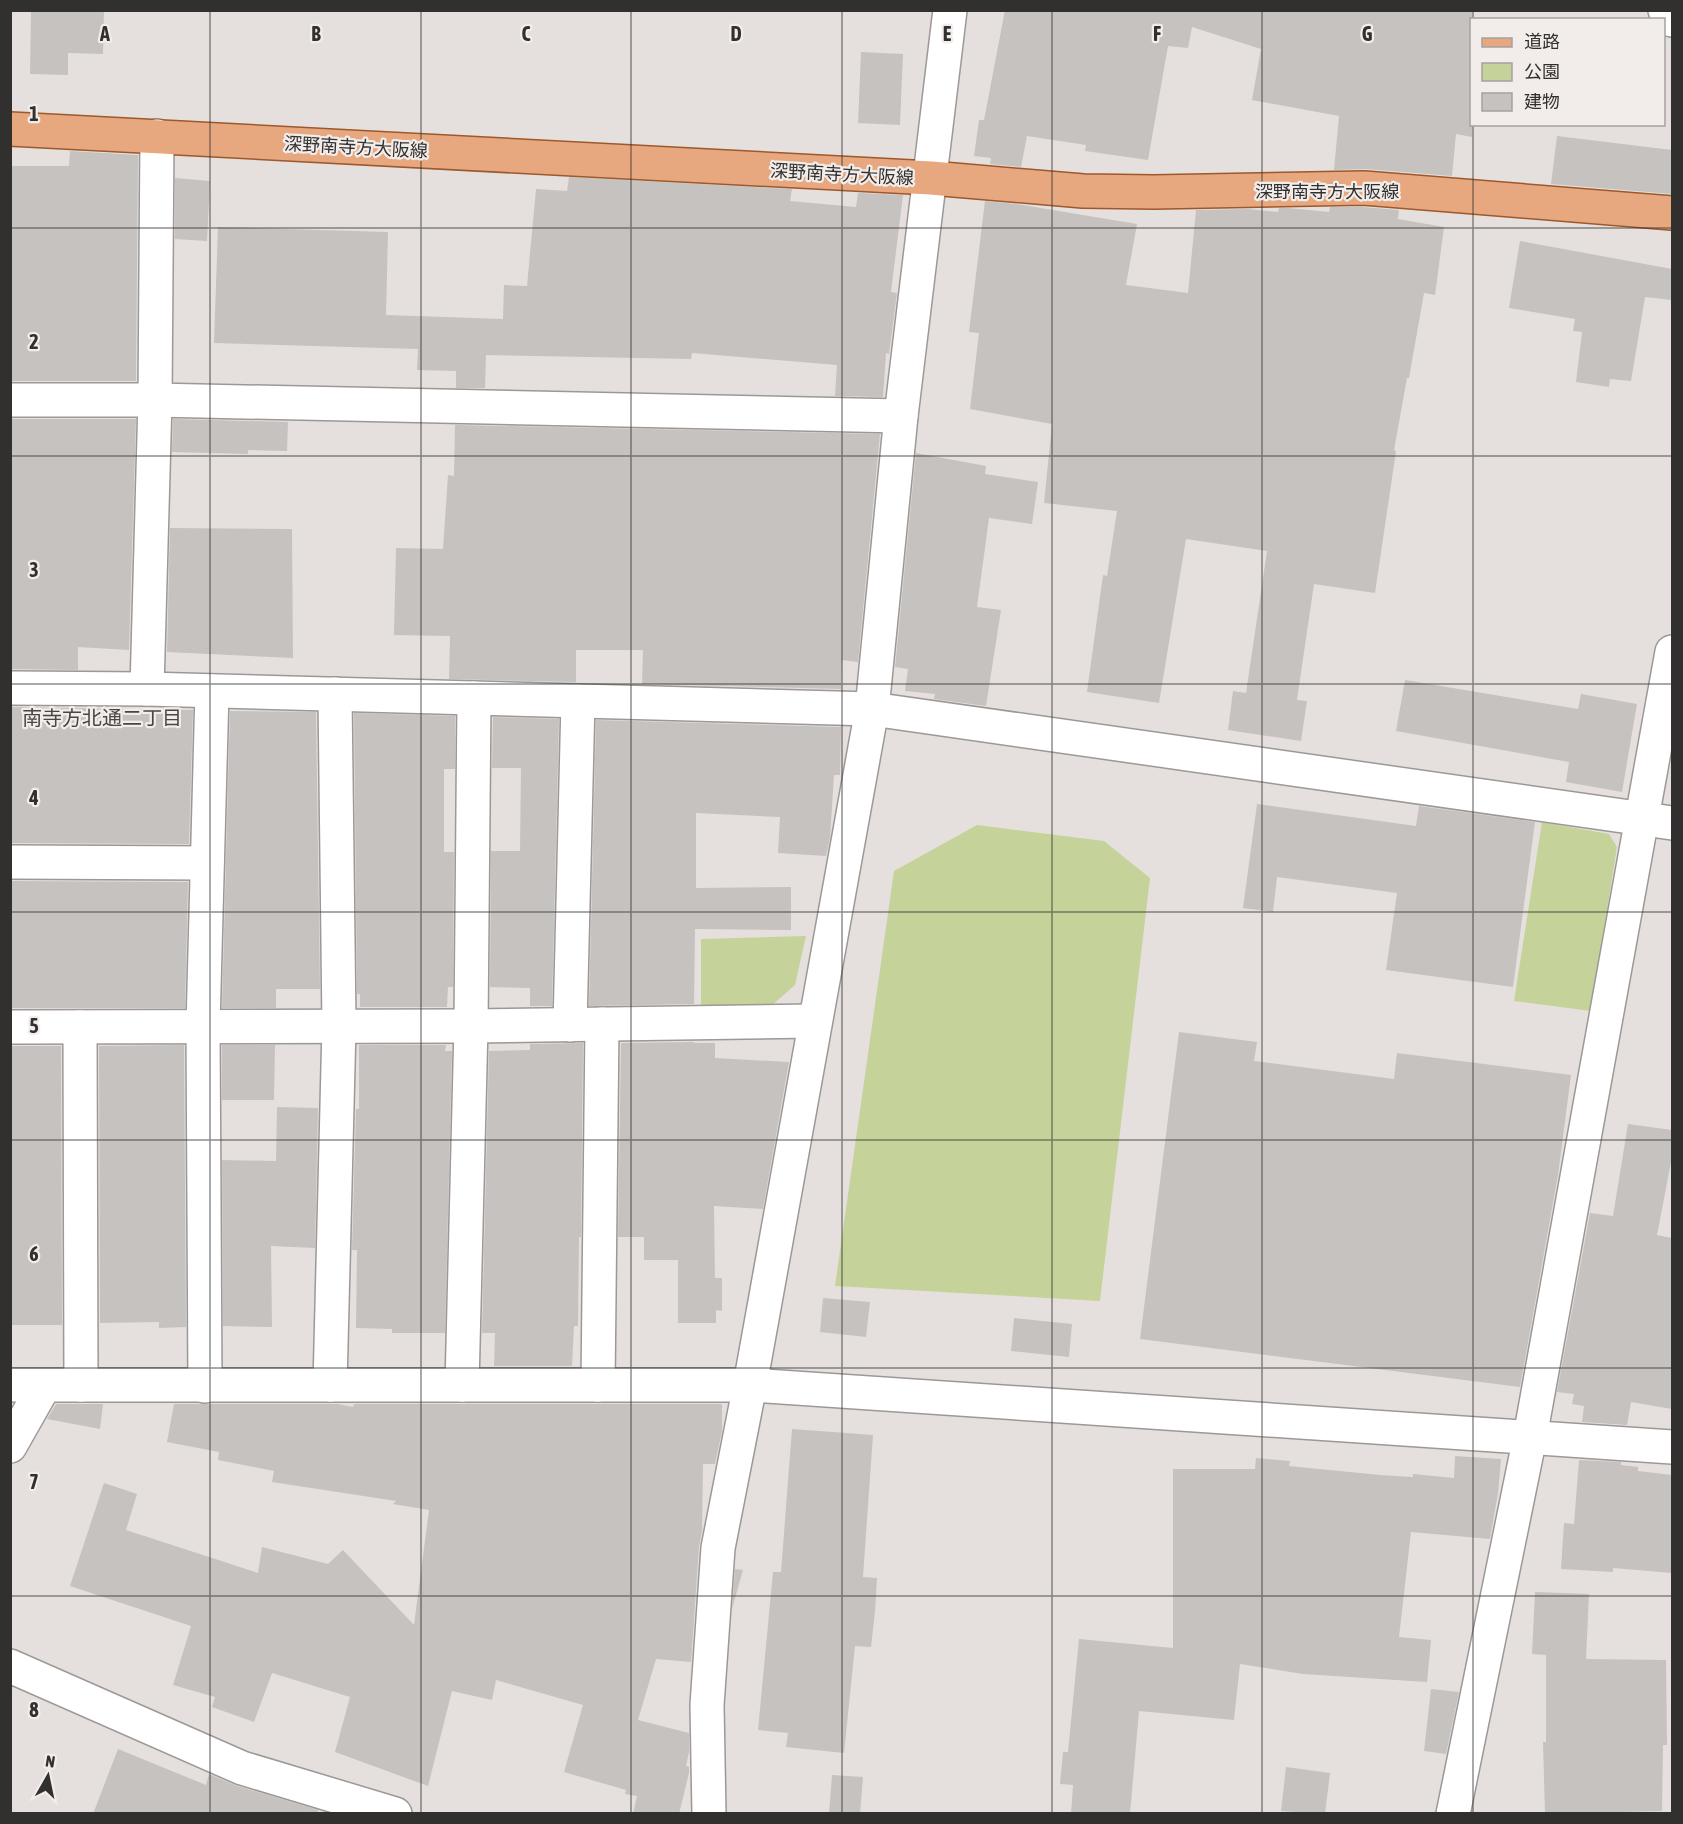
<svg xmlns="http://www.w3.org/2000/svg" width="1683" height="1824" viewBox="0 0 1683 1824" font-family="'Asap Condensed','Noto Sans JP',sans-serif">
	<rect width="100%" height="100%" fill="#e5e0dd"/>
	<g fill="#c5d39a">
		<polygon points="1542,822 1609,834 1617,847 1591,1011 1514,1001"/>
		<polygon points="977,825 1104,841 1150,878 1100,1301 835,1286 894,871"/>
		<polygon points="806,936 795,985 770,1007 701,1007 701,939"/>
	</g>
	<g fill="#c6c2bf">
		<polygon points="31,10 104,10 103,54 68,53 68,75 30,74"/>
		<polygon points="1005,10 1472,10 1472,137 1456,134 1452,176 1366,169 1334,170 1339,116 1252,100 1261,49 1192,27 1188,48 1168,46 1148,160 1085,151 1086,145 1027,136 1021,167 990,164 991,158 974,156 979,120 984,120"/>
		<polygon points="861,52 903,54 900,125 858,123"/>
		<polygon points="1557,136 1672,150 1672,194 1551,184"/>
		<polygon points="70,151 138,155 136,381 10,381 10,166 69,166"/>
		<polygon points="569,177 792,189 790,201 856,207 858,193 903,195 891,292 897,293 889,354 886,353 883,397 835,396 837,365 692,353 691,359 486,355 485,388 456,388 456,371 417,370 418,349 214,343 218,227 388,232 386,315 503,319 504,285 527,286 536,189 567,191"/>
		<polygon points="175,178 210,181 207,241 175,239"/>
		<polygon points="985,201 1017,204 1137,224 1126,285 1188,293 1196,210 1248,209 1278,212 1279,208 1288,208 1329,212 1330,207 1363,207 1399,210 1398,219 1444,227 1435,295 1424,293 1409,378 1407,378 1394,450 1396,451 1375,593 1314,584 1297,700 1307,701 1301,741 1228,730 1233,691 1246,693 1267,551 1186,539 1159,703 1087,692 1103,575 1107,576 1117,511 1044,503 1052,424 970,409 979,333 969,332"/>
		<polygon points="1520,241 1672,269 1672,300 1645,297 1631,381 1610,379 1609,387 1576,382 1582,332 1573,331 1575,319 1509,308"/>
		<polygon points="10,419 136,419 129,650 78,647 78,670 10,669"/>
		<polygon points="173,419 288,422 287,451 248,450 248,454 172,452"/>
		<polygon points="455,425 880,434 858,662 842,660 841,689 642,684 643,650 576,650 576,682 449,679 450,636 394,635 396,548 443,549 448,475 454,476"/>
		<polygon points="916,453 986,466 985,474 1038,482 1032,524 989,518 977,607 1001,610 986,706 934,699 935,694 905,691 908,669 895,667"/>
		<polygon points="170,528 292,529 293,658 167,652"/>
		<polygon points="1405,680 1578,709 1581,694 1637,704 1622,792 1566,782 1569,762 1396,731"/>
		<polygon points="10,707 193,710 189,844 10,843"/>
		<polygon points="230,711 316,712 320,989 276,989 276,1008 222,1008"/>
		<polygon points="354,713 455,716 455,769 444,769 444,852 454,852 453,987 448,987 447,1007 360,1007 360,994 357,994"/>
		<polygon points="493,717 559,719 552,1006 530,1006 530,988 490,987 491,851 520,851 521,768 492,768"/>
		<polygon points="596,720 841,727 840,775 834,775 830,838 826,856 778,853 780,817 696,813 696,888 791,887 791,930 695,929 694,1004 589,1006"/>
		<polygon points="1257,804 1416,826 1419,806 1535,822 1513,987 1386,970 1397,893 1277,877 1273,912 1243,908"/>
		<polygon points="10,881 188,882 185,1008 10,1008"/>
		<polygon points="1179,1032 1257,1042 1254,1061 1394,1079 1397,1053 1571,1075 1558,1175 1520,1387 1140,1339"/>
		<polygon points="694,1042 694,1043 715,1043 715,1058 789,1062 763,1209 714,1206 715,1278 722,1278 722,1311 716,1310 716,1323 678,1323 678,1260 644,1260 644,1237 618,1237 621,1043"/>
		<polygon points="583,1043 581,1237 579,1237 578,1326 574,1326 572,1366 494,1366 495,1333 482,1333 489,1051 530,1050 530,1044"/>
		<polygon points="184,1045 186,1327 159,1328 159,1322 100,1323 99,1046"/>
		<polygon points="222,1045 275,1045 274,1100 222,1100"/>
		<polygon points="359,1045 446,1045 445,1051 452,1051 445,1333 392,1333 392,1329 356,1328 357,1250 352,1250 356,1109 359,1109"/>
		<polygon points="10,1046 61,1046 62,1325 10,1325"/>
		<polygon points="277,1107 318,1108 315,1248 271,1246 272,1327 223,1326 222,1160 276,1161"/>
		<polygon points="1628,1124 1672,1130 1672,1157 1657,1235 1672,1238 1672,1409 1631,1402 1627,1425 1582,1422 1584,1406 1572,1404 1574,1394 1557,1392 1590,1213 1613,1216"/>
		<polygon points="823,1298 870,1302 866,1337 820,1332"/>
		<polygon points="1014,1318 1072,1324 1069,1357 1011,1351"/>
		<polygon points="56,1404 103,1404 100,1429 47,1419"/>
		<polygon points="174,1404 338,1404 353,1407 354,1404 722,1404 722,1431 715,1464 703,1464 702,1531 699,1547 691,1662 656,1659 638,1720 689,1733 689,1752 686,1766 689,1767 689,1773 679,1814 633,1814 637,1796 625,1794 626,1790 564,1772 583,1705 496,1680 492,1700 452,1691 428,1786 335,1752 350,1697 272,1673 254,1722 212,1707 215,1697 173,1685 191,1626 70,1586 104,1483 137,1494 126,1530 258,1573 262,1547 328,1564 343,1550 414,1625 429,1510 393,1504 396,1501 272,1482 274,1471 218,1460 219,1452 167,1442"/>
		<polygon points="792,1429 873,1435 863,1577 877,1578 875,1612 871,1647 855,1646 844,1753 786,1747 788,1733 758,1730 773,1572 781,1572"/>
		<polygon points="1455,1456 1501,1459 1498,1493 1490,1539 1411,1532 1399,1637 1431,1640 1427,1682 1303,1674 1240,1664 1234,1720 1139,1711 1130,1814 1071,1814 1073,1785 1060,1784 1063,1752 1068,1752 1079,1639 1173,1648 1173,1469 1255,1469 1256,1458 1290,1461 1289,1466 1380,1475 1413,1477 1413,1474 1454,1478"/>
		<polygon points="1579,1460 1621,1462 1621,1465 1638,1467 1638,1471 1672,1475 1672,1573 1613,1568 1613,1572 1561,1569 1564,1523 1574,1524"/>
		<polygon points="735,1569 743,1570 732,1609"/>
		<polygon points="1535,1592 1589,1594 1586,1659 1666,1660 1667,1745 1663,1745 1662,1811 1545,1814 1543,1742 1546,1742 1546,1655 1532,1654"/>
		<polygon points="1431,1689 1459,1692 1446,1754 1424,1751"/>
		<polygon points="118,1749 206,1785 209,1774 237,1786 318,1810 318,1814 93,1814"/>
		<polygon points="1286,1767 1330,1773 1325,1814 1281,1811"/>
		<polygon points="832,1775 863,1777 860,1814 829,1814"/>
	</g>
	<g fill="none" stroke-linecap="round" stroke-linejoin="round">
		<g stroke="#9d9895" stroke-width="36">
			<g id="minor">
				<polyline points="1665,10 1672,20"/>
				<polyline points="10,400 155,400 901,416"/>
				<polyline points="10,688 147,689 872,709 1672,823"/>
				<polyline points="147,689 155,400 157,136"/>
				<polyline points="10,862 207,863"/>
				<polyline points="570,1025 578,701"/>
				<polyline points="10,1027 471,1026 815,1021"/>
				<polyline points="80,1027 81,1385"/>
				<polyline points="10,1385 750,1385 1672,1447"/>
				<polyline points="330,1385 339,1026 335,694"/>
				<polyline points="462,1385 471,1026 474,698"/>
				<polyline points="598,1385 602,1024"/>
				<polyline points="205,1386 203,1026 212,691"/>
				<polyline points="10,1446 44,1386"/>
				<polyline points="10,1666 242,1768 395,1814"/>
				<polyline points="709,1814 707,1705 718,1548 750,1385 872,709 901,416 950,10"/>
				<polyline points="1453,1814 1530,1437 1672,652"/>
			</g>
		</g>
		<g stroke="#9d582b" stroke-width="36">
			<polyline id="major" points="10,129 931,178 1083,191 1154,192 1364,188 1672,213"/>
		</g>
		<use href="#minor" stroke="#fff" stroke-width="33"/>
		<use href="#major" stroke="#e7a87f" stroke-width="33"/>
	</g>
	<path fill="none" stroke="#32302f" stroke-width="1.5" stroke-opacity="0.55" d="M210,10V1814M421,10V1814M631,10V1814M842,10V1814M1052,10V1814M1262,10V1814M1473,10V20M1473,124V1814M10,228H1672M10,456H1672M10,684H1672M10,912H1672M10,1140H1672M10,1368H1672M10,1596H1672"/>
	<g text-anchor="middle" dominant-baseline="central" stroke-width="4.5" stroke-linejoin="round" paint-order="stroke">
		<g font-size="18" fill="#32302f" stroke="#f2edea">
			<text transform="translate(356 147) rotate(3)">深野南寺方大阪線</text>
			<text transform="translate(842 174) rotate(3)">深野南寺方大阪線</text>
			<text x="1327" y="191">深野南寺方大阪線</text>
		</g>
		<g font-size="20" fill="#4a4644" stroke="#f2edea">
			<text x="102" y="717">南寺方北通二丁目</text>
		</g>
	</g>
	<g font-size="20" text-anchor="middle" font-weight="bold" fill="#32302f" stroke="#f2edea" stroke-width="4.5" stroke-linejoin="round" paint-order="stroke">
		<text x="105" y="41">A</text>
		<text x="316" y="41">B</text>
		<text x="526" y="41">C</text>
		<text x="736" y="41">D</text>
		<text x="947" y="41">E</text>
		<text x="1157" y="41">F</text>
		<text x="1367" y="41">G</text>
		<text x="34" y="121">1</text>
		<text x="34" y="349">2</text>
		<text x="34" y="577">3</text>
		<text x="34" y="805">4</text>
		<text x="34" y="1033">5</text>
		<text x="34" y="1261">6</text>
		<text x="34" y="1489">7</text>
		<text x="34" y="1717">8</text>
	</g>
	<rect width="1683" height="1824" fill="none" stroke="#32302f" stroke-width="24"/>
	<rect x="1470" y="18" width="195" height="108" fill="#f2edea" stroke="#a5a19f" stroke-width="1.5"/>
	<rect x="1482" y="38" width="30" height="9" fill="#e7a87f" stroke="#a5a19f" stroke-width="1.5"/>
	<text x="1524" y="48" font-size="18" fill="#32302f">道路</text>
	<rect x="1482" y="63" width="30" height="18" fill="#c5d39a" stroke="#a5a19f" stroke-width="1.5"/>
	<text x="1524" y="78" font-size="18" fill="#32302f">公園</text>
	<rect x="1482" y="93" width="30" height="18" fill="#c6c2bf" stroke="#a5a19f" stroke-width="1.5"/>
	<text x="1524" y="108" font-size="18" fill="#32302f">建物</text>
	<g transform="translate(48 1776) rotate(9)" stroke="#f2edea" stroke-width="4.5" paint-order="stroke">
	<path d="M0-4.5L10 22L0 15L-10 22Z" fill="#32302f"/>
	<text y="-9" font-size="16" font-weight="bold" text-anchor="middle" fill="#32302f">N</text>
	</g>
</svg>
